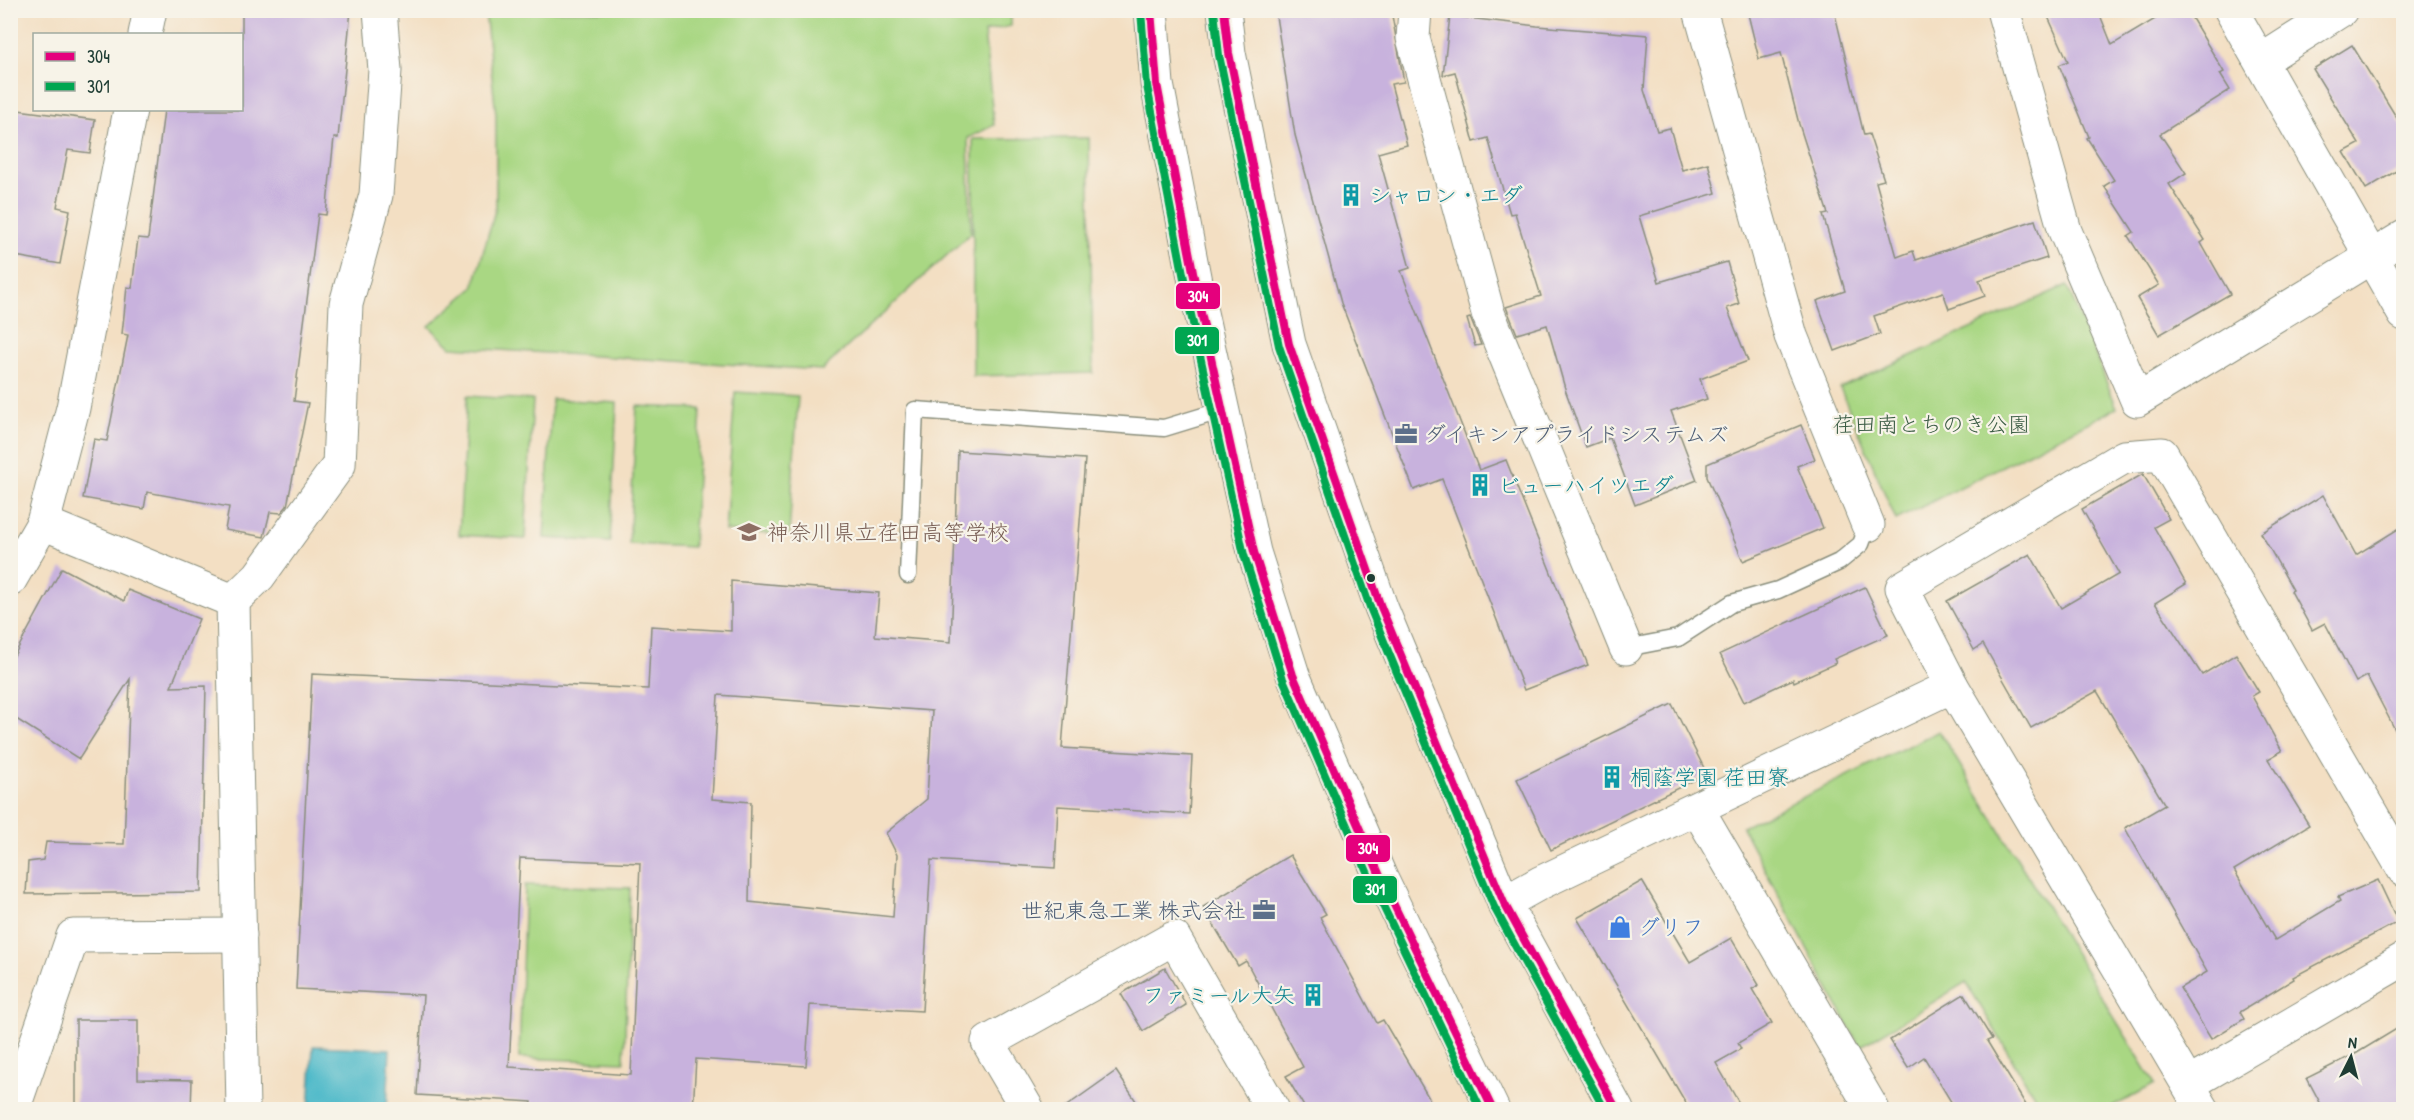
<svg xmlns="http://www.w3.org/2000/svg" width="2414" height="1120" viewBox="0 0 2414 1120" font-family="'Patrick Hand','Klee One',sans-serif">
	<rect width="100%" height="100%" fill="#f7f3e8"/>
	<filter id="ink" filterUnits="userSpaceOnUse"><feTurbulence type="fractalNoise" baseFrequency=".0167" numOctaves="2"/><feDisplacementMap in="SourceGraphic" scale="12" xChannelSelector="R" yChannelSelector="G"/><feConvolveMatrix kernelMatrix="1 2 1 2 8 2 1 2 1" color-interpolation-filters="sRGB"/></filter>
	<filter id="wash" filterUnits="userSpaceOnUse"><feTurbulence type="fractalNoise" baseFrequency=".008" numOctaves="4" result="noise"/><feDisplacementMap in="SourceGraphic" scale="24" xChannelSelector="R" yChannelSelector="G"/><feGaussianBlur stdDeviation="1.35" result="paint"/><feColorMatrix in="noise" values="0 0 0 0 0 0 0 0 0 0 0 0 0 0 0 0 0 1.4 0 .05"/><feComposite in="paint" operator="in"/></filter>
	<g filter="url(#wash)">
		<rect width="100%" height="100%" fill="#f3dfc3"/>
		<g fill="#a9d783" stroke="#648a5c" stroke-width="1.5">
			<polygon points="485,11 1011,11 1011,26 984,32 994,125 968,138 971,233 822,370 451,347 429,326 473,288 496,207 496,115"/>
			<polygon points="1089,138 1093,373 973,376 973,139"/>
			<polygon points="2067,285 2117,408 1896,520 1840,388"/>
			<polygon points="735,392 798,396 789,535 725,531"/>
			<polygon points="467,396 533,400 525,539 459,535"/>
			<polygon points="552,399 617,403 610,542 544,538"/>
			<polygon points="637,406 701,409 693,547 629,544"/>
			<polygon points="1939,731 2155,1084 2109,1109 2042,1109 1966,982 1860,1047 1742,827"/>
			<polygon points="525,885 630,888 624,1062 519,1058"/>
		</g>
		<polygon fill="#4db9c9" stroke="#367b7e" stroke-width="1.5" points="313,1046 390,1049 387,1109 309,1109"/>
		<g id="blocks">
			<g fill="#c8b2dd" fill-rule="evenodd">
				<polygon points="242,10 351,10 338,138 334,138 326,215 318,214 294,401 308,403 287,506 281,513 270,512 264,537 225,530 229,507 147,492 144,509 83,498 94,439 107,441 128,335 122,334 127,287 132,288 138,238 148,239 164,110 242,110"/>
				<polygon points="1275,10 1391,10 1404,82 1391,84 1407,145 1378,153 1410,268 1401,271 1479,470 1506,460 1588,665 1524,690 1442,479 1414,490 1341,303 1295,135"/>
				<polygon points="1747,10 1834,10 1864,135 1869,134 1884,180 1876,182 1897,257 1913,251 1916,260 2035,220 2047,258 1979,280 1985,296 1949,309 1943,292 1874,316 1880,334 1835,351 1817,301 1845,291 1823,215 1828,214 1799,124 1781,53 1759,59"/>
				<polygon points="2045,10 2098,10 2112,45 2170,10 2187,10 2224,72 2220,74 2230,90 2160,134 2186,173 2169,184 2205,240 2201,243 2230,294 2159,335 2137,298 2159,285 2128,236 2134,232 2104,186 2114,180 2087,138 2089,137 2059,65 2068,61"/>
				<polygon points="1450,16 1537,26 1648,35 1644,90 1657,131 1670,128 1682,170 1708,163 1716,193 1639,216 1659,282 1727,262 1739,304 1727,308 1748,361 1700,379 1707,399 1671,411 1697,480 1635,505 1610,438 1586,447 1566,392 1547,325 1517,334 1506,307 1541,296 1515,213 1510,214 1488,138 1474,142 1455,72 1443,75"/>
				<polygon points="2352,45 2403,128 2403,167 2366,189 2344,152 2359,144 2313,69"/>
				<polygon points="10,109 95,120 90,153 68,150 57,207 70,210 60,264 10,255"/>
				<polygon points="1470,318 1471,320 1481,345 1475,346 1467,319"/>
				<polygon points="1801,425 1815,459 1797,466 1823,528 1743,561 1707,477 1707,464"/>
				<path d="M958,451L1085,459L1062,748L1192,756L1189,814L1058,806L1055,868L931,860L922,1011L810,1005L806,1066L696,1059L693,1110H531L532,1102L417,1095L423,995L296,989L312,674L648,689L651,626L731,631V581L879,593L875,636L951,642ZM718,695L932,711L927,799L886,833L897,855L893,917L749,902L751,802L712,799ZM520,858L640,863L631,1075L509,1067Z"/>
				<polygon points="2143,474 2169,519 2154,527 2186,584 2155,603 2202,675 2236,654 2259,692 2252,696 2282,751 2268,759 2309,825 2234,870 2275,940 2340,901 2338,897 2378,880 2398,922 2293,977 2294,979 2240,1012 2244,1019 2211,1039 2180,988 2207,972 2125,828 2165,805 2097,691 2031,728 1983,644 1974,650 1947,601 2030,554 2061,608 2119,574 2082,509"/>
				<polygon points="2323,495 2356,555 2403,526 2403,745 2367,676 2356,682 2325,623 2312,630 2291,591 2293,590 2261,533"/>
				<polygon points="62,568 124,601 128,590 199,619 171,687 206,686 201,892 26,894 28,862 43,860 46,842 124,844 130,679 79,759 10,715 10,663"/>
				<polygon points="1865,587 1888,635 1834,659 1836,663 1794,682 1793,679 1744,702 1720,654"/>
				<polygon points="1672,704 1707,774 1551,850 1517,779"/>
				<polygon points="1290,855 1326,914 1320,917 1377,1023 1383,1020 1436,1110 1306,1110 1286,1076 1303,1067 1246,961 1238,966 1203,907"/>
				<polygon points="1642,881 1690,962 1731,938 1759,985 1752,989 1772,1023 1738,1043 1741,1049 1716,1063 1743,1110 1690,1110 1577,918"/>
				<polygon points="1165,968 1186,1005 1143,1031 1121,994"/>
				<polygon points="1964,994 1992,1039 1987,1041 2029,1110 1956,1110 1924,1057 1908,1068 1890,1040"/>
				<polygon points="76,1020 138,1020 138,1079 192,1080 191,1110 76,1110"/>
				<polygon points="2403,1025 2403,1101 2388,1110 2324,1110 2307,1078 2357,1053"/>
				<polygon points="1116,1071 1142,1110 1061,1110"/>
			</g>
		</g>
	</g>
	<g filter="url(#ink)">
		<use href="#blocks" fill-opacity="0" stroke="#898e7c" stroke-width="1.5"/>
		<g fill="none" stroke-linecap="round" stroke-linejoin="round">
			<g stroke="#898e7c" stroke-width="19">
				<g id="service">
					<polyline points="908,575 915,410 1164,428 1223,410"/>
					<polyline points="1626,648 1678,638 1732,603 1778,590 1839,562 1861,544 1868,525"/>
				</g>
			</g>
			<g stroke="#898e7c" stroke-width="35">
				<g id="minor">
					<polyline points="1415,10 1413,38 1488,313 1626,648"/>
					<polyline points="1700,10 1791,336 1868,525"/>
					<polyline points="2003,10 2065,231 2137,400 2404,237"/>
					<polyline points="145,34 150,10"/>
					<polyline points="2261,61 2341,10"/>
					<polyline points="43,523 233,601 243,1110"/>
					<polyline points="10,580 43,523 73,408 130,110"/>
					<polyline points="233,601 259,576 339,465 346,304 376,195 385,70 380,10"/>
					<polyline points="1698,810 1873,1110"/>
					<polyline points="1504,903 1540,883 1952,686"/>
					<polyline points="2189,1084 2404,959"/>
					<polyline points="13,1110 73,936 240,935"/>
					<polyline points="1028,1110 988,1042 1174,938 1273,1110"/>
					<polyline points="2203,1110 1952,686 1902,588 2124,457 2162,454 2404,870"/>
				</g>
			</g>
			<g stroke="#898e7c" stroke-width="35">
				<g id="tertiary">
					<polyline points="1151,10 1157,84 1200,308 1254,552 1293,675 1381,878 1493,1110"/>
					<polyline points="1224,10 1229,53 1289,344 1381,607 1504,903 1617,1110"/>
					<polyline points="2231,10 2404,314"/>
				</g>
			</g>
			<use href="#service" stroke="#fff" stroke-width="16"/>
			<use href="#minor" stroke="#fff" stroke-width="33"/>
			<use href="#tertiary" stroke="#fff" stroke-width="33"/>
			<g stroke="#f7f3e8" stroke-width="12">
				<g id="bus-1">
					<polyline points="1151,10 1157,84 1200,308 1254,552 1293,675 1381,878 1493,1110"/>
					<polyline points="1224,10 1229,53 1289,344 1381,607 1504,903 1617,1110"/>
				</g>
			</g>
			<g stroke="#f7f3e8" stroke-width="12">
				<g id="bus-2">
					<polyline points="1141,11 1147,86 1190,310 1244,555 1283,679 1372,883 1481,1110"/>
					<polyline points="1214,11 1219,55 1279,346 1371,610 1494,907 1605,1110"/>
				</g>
			</g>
			<use href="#bus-1" stroke="#e5007d" stroke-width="8"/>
			<use href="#bus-2" stroke="#00a651" stroke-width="8"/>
		</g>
	</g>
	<defs>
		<g id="building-bare" transform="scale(1.8)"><path d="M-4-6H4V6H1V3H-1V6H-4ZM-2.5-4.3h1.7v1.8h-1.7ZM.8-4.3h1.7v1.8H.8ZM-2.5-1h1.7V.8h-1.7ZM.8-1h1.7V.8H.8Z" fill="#0f9aa8" stroke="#f7f3e8" stroke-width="2.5" paint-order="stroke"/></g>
		<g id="office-bare" transform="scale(1.8)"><path d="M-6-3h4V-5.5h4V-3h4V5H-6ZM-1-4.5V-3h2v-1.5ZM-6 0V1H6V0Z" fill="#5c6f8a" stroke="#f7f3e8" stroke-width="2.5" paint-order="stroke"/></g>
		<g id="school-bare" transform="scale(1.8)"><path d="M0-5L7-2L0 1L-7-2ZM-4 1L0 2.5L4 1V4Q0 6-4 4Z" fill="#8d6e63" stroke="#f7f3e8" stroke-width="2.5" paint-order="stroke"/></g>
		<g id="shop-bare" transform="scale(1.8)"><path d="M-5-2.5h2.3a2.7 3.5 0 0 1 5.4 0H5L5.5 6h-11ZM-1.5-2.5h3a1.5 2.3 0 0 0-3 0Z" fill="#3f7fe0" stroke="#f7f3e8" stroke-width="2.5" paint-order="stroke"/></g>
	</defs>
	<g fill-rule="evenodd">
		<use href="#building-bare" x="1351" y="195"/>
		<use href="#office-bare" x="1406" y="434"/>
		<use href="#building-bare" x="1480" y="485"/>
		<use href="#school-bare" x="749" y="532"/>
		<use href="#building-bare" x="1612" y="777"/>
		<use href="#office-bare" x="1264" y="910"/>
		<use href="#shop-bare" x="1620" y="927"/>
		<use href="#building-bare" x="1313" y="995"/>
	</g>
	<circle fill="#1f3d34" stroke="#f7f3e8" stroke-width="2" cx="1371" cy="578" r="5"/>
	<g text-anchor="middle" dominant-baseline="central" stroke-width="4.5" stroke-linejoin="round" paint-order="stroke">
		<g font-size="22" fill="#0d838f" stroke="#f7f3e8" text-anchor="start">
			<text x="1369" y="195">シャロン・エダ</text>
			<text x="1498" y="485">ビューハイツエダ</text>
			<text x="1630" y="777">桐蔭学園 荏田寮</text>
			<text x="1295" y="995" text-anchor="end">ファミール大矢</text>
		</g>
		<g font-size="22" fill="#3b5c44" stroke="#f7f3e8">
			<text x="1931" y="424">荏田南とちのき公園</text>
		</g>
		<g font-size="22" fill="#4e5e75" stroke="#f7f3e8" text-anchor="start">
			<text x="1424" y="434">ダイキンアプライドシステムズ</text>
			<text x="1246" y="910" text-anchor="end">世紀東急工業 株式会社</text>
		</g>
		<g font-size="22" fill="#785e54" stroke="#f7f3e8" text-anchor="start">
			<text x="767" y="532">神奈川県立荏田高等学校</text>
		</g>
		<g font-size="22" fill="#366cbe" stroke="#f7f3e8" text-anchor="start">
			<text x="1638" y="927">グリフ</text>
		</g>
	</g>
	<g stroke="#f7f3e8" stroke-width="2">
		<rect x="1175" y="282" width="46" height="28" rx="6" fill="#e5007d"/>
		<rect x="1174" y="326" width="46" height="29" rx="6" fill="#00a651"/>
		<rect x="1345" y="834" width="46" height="29" rx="6" fill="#e5007d"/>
		<rect x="1352" y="875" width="46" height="29" rx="6" fill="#00a651"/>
	</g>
	<g font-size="16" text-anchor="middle" font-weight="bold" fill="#fff">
		<text x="1198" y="302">304</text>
		<text x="1197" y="346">301</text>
		<text x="1368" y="854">304</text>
		<text x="1375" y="895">301</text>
	</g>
	<rect width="2414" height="1120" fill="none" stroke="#f7f3e8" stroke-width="36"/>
	<rect x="33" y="33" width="210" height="78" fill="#f7f3e8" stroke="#a1aaa0" stroke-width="1.5"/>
	<rect x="45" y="52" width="30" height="9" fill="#e5007d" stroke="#a1aaa0" stroke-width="1.5"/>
	<text x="87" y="63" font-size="18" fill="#1f3d34">304</text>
	<rect x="45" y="82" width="30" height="9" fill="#00a651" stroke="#a1aaa0" stroke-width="1.5"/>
	<text x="87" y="93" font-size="18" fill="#1f3d34">301</text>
	<g transform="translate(2351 1057) rotate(6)" stroke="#f7f3e8" stroke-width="4.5" paint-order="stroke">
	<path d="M0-4.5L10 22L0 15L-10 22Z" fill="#1f3d34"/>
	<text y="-9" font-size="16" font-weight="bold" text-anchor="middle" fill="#1f3d34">N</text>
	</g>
</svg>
